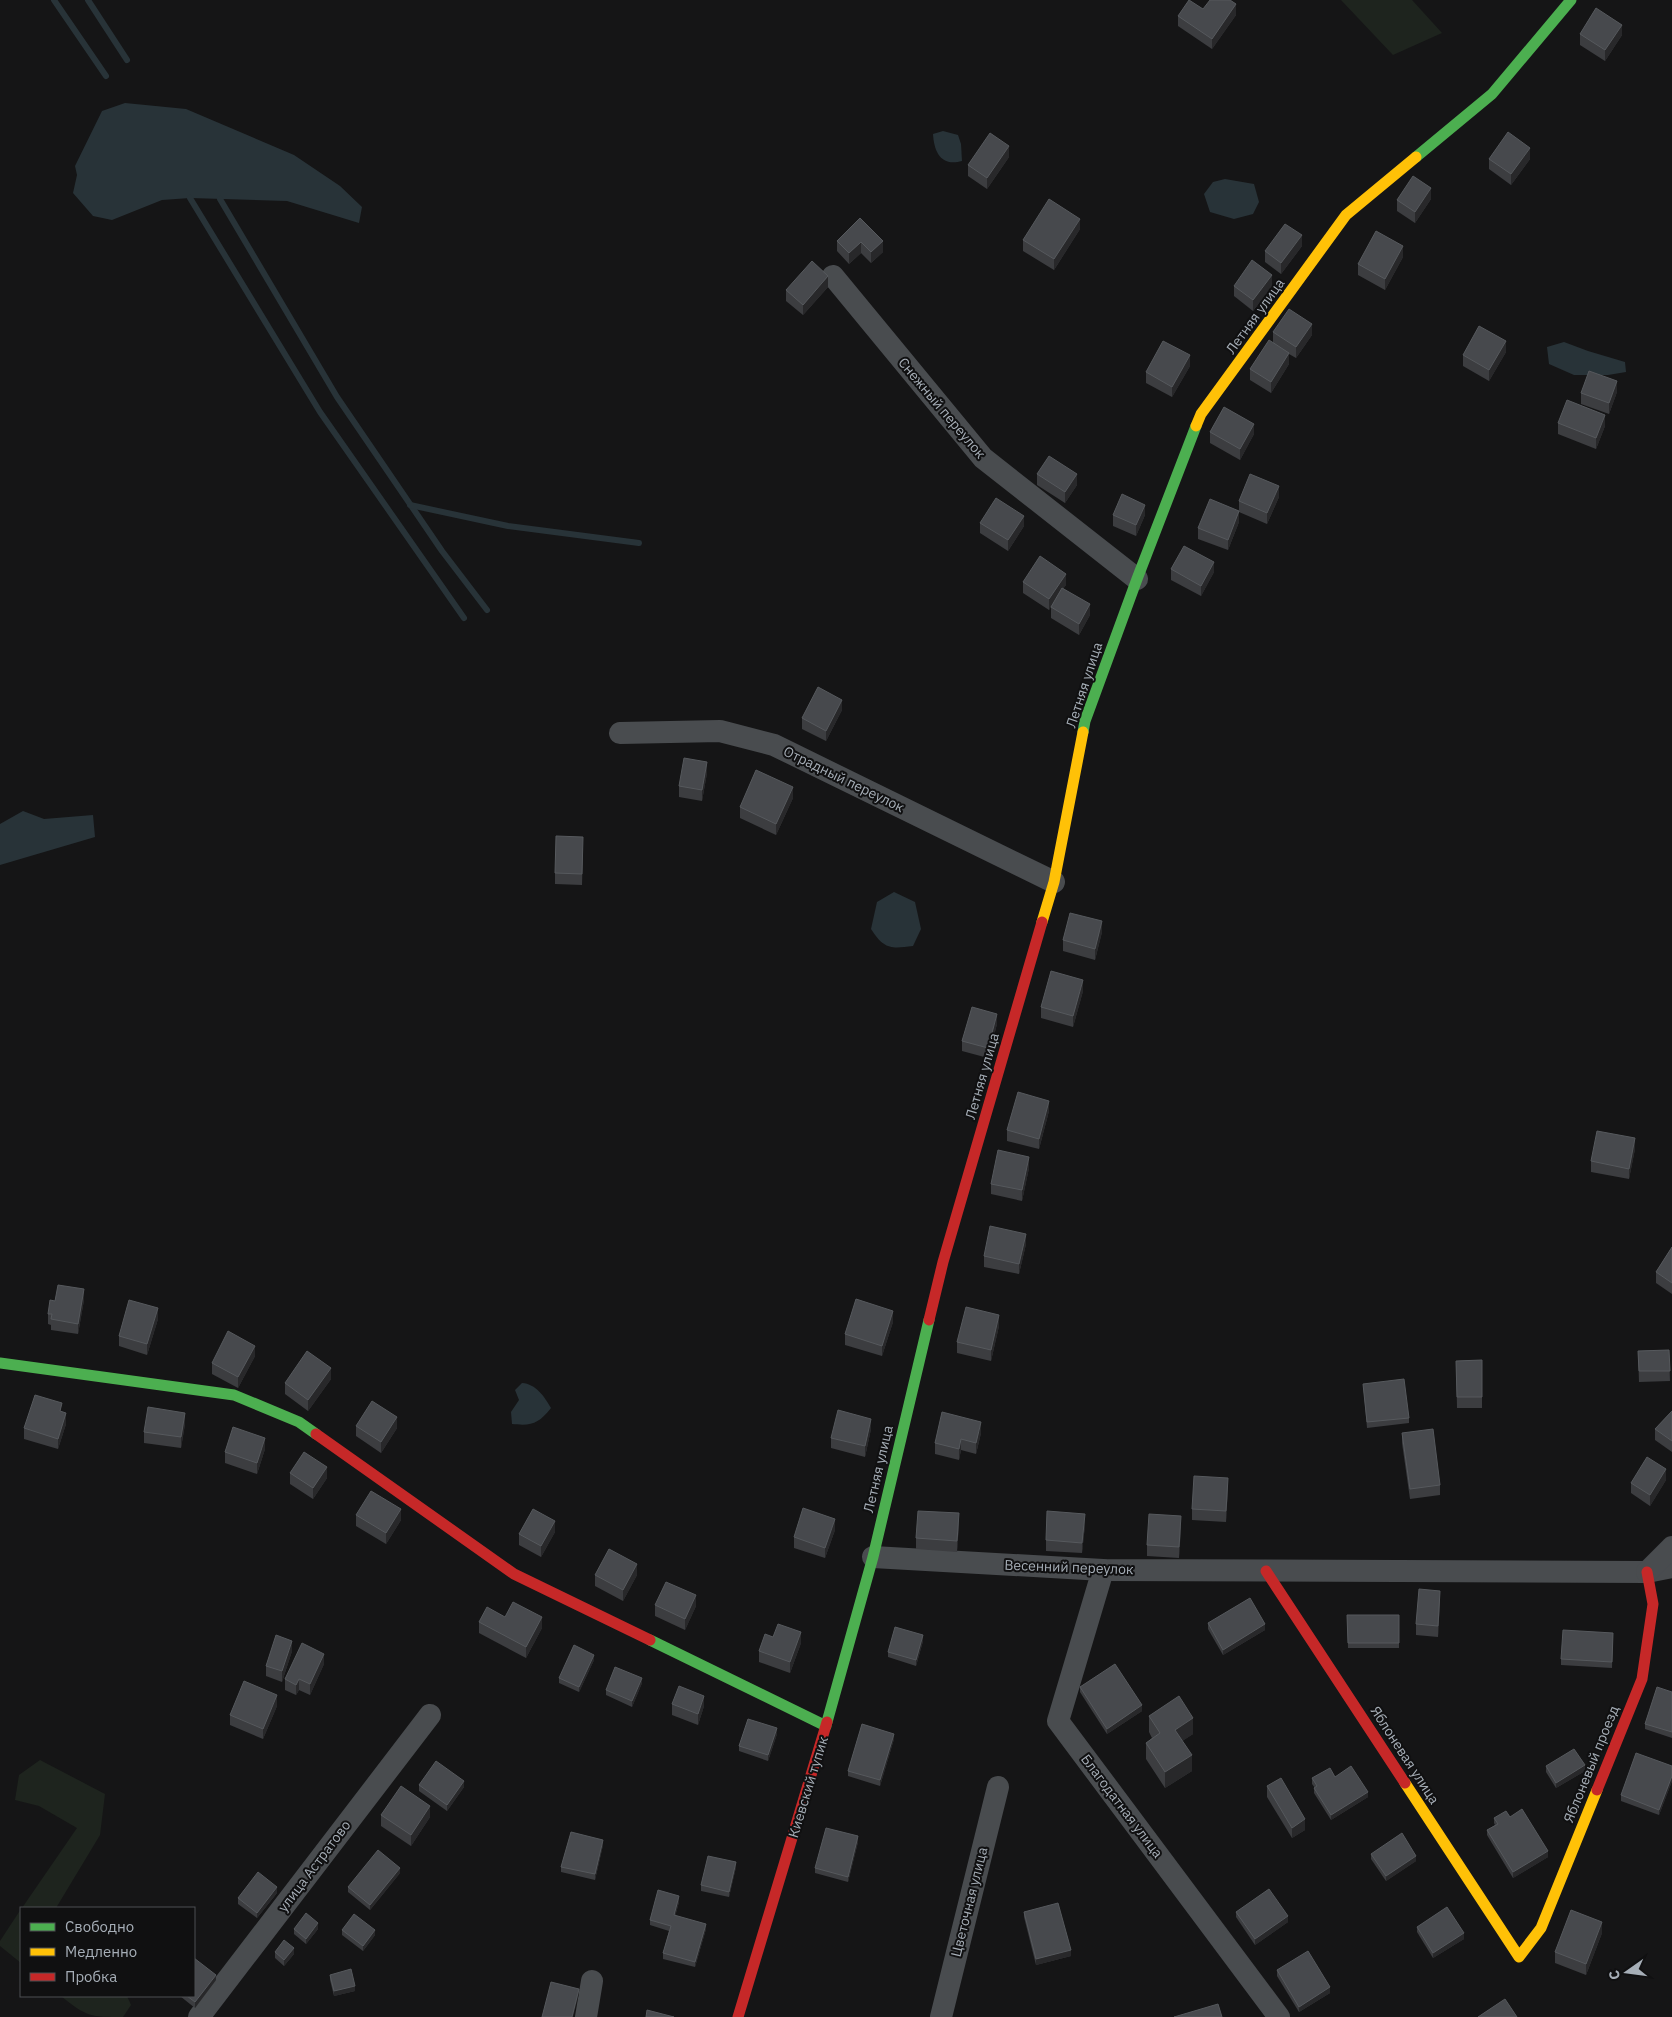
<svg xmlns="http://www.w3.org/2000/svg" width="1672" height="2017" viewBox="0 0 1672 2017" font-family="'IBM Plex Sans',sans-serif">
	<rect width="100%" height="100%" fill="#151516"/>
	<g fill="#1e241e">
		<polygon points="1341,0 1412,0 1442,33 1393,55"/>
		<polygon points="40,1760 105,1794 100,1835 56,1908 22,1908 77,1828 39,1806 15,1800 19,1775"/>
		<polygon points="21,1909 21,1963 0,1946 0,1941"/>
		<path d="M61,1996H127L131,2005L123,2017C90,2017 87,2017 61,1996Z"/>
	</g>
	<g fill="#283338">
		<polygon points="125,103 186,109 294,155 340,186 362,207 359,223 287,201 190,198 162,200 112,220 93,216 73,193 77,175 75,166 102,111"/>
		<path d="M943,131L958,135L961,144L962,161C941,167 934,152 933,134Z"/>
		<polygon points="1225,179 1254,184 1259,202 1253,214 1234,219 1210,212 1204,194 1213,182"/>
		<polygon points="1564,342 1588,351 1625,362 1626,372 1608,375 1574,375 1549,364 1547,347"/>
		<polygon points="23,811 44,819 93,815 95,837 0,865 0,824"/>
		<path d="M894,892L915,902L921,929L913,946C890,949 884,949 871,929L877,902Z"/>
		<path d="M522,1383C536,1384 544,1396 551,1408C538,1424 532,1426 512,1424L511,1412L519,1400L515,1390Z"/>
	</g>
	<g fill="none" stroke-linecap="round" stroke-linejoin="round">
		<g stroke="#283338" stroke-width="6">
			<polyline points="54,0 106,76"/>
			<polyline points="88,0 127,60"/>
			<polyline points="190,198 320,412 464,618"/>
			<polyline points="220,199 337,397 442,551 487,610"/>
			<polyline points="410,505 508,526 639,543"/>
		</g>
		<g stroke="#494c4f" stroke-width="22">
			<polyline points="833,276 983,458 1137,579"/>
			<polyline points="620,733 720,731 774,745 1054,882"/>
			<polyline points="873,1557 1103,1570 1647,1572 1672,1567"/>
			<polyline points="1103,1570 1058,1721 1279,2017"/>
			<polyline points="1647,1572 1672,1547"/>
			<polyline points="199,2017 430,1715"/>
			<polyline points="586,2017 592,1981"/>
			<polyline points="941,2017 998,1787"/>
		</g>
		<g stroke="#4caf50" stroke-width="11">
			<polyline points="1416,157 1492,94 1571,0"/>
			<polyline points="1083,732 1085,721 1137,579 1196,426"/>
			<polyline points="0,1363 234,1395 299,1422 316,1434"/>
			<polyline points="650,1640 826,1726"/>
			<polyline points="827,1722 873,1557 929,1320"/>
		</g>
		<g stroke="#ffc107" stroke-width="11">
			<polyline points="1196,426 1201,414 1346,215 1416,157"/>
			<polyline points="1042,922 1054,882 1083,732"/>
			<polyline points="1405,1783 1519,1957 1541,1928 1597,1790"/>
		</g>
		<g stroke="#c62828" stroke-width="11">
			<polyline points="929,1320 943,1262 1042,922"/>
			<polyline points="316,1434 514,1574 650,1640"/>
			<polyline points="1266,1571 1405,1783"/>
			<polyline points="1597,1790 1642,1679 1653,1604 1647,1572"/>
			<polyline points="738,2017 827,1722"/>
		</g>
	</g>
	<g fill="#3c3d40">
		<polygon points="1203,9 1236,15 1212,49 1178,26 1178,16"/>
		<polygon points="1580,34 1622,35 1605,61 1580,45"/>
		<polygon points="1009,157 987,189 968,176 968,165"/>
		<polygon points="1489,159 1530,159 1511,185 1489,169"/>
		<polygon points="1431,199 1415,223 1397,211 1397,200"/>
		<polygon points="860,218 883,252 871,263 861,253 849,264 837,251 837,241"/>
		<polygon points="1080,229 1054,270 1023,251 1023,240"/>
		<polygon points="1302,246 1281,274 1265,262 1265,251"/>
		<polygon points="1403,257 1385,290 1358,275 1358,264"/>
		<polygon points="1234,286 1272,286 1253,311 1234,296"/>
		<polygon points="828,287 803,315 786,301 786,290"/>
		<polygon points="1273,332 1312,335 1296,358 1289,354 1289,364 1271,393 1250,380 1250,369 1273,343"/>
		<polygon points="1506,352 1489,381 1463,366 1463,355"/>
		<polygon points="1190,366 1172,397 1146,383 1146,372"/>
		<polygon points="1617,392 1609,414 1581,404 1581,393"/>
		<polygon points="1558,423 1605,426 1596,449 1558,434"/>
		<polygon points="1210,432 1254,434 1240,460 1210,443"/>
		<polygon points="1037,474 1077,485 1065,503 1037,485"/>
		<polygon points="1279,497 1267,524 1239,512 1239,522 1228,550 1198,539 1198,528 1239,511 1239,501"/>
		<polygon points="1113,515 1145,515 1136,536 1113,526"/>
		<polygon points="980,523 1024,526 1008,551 980,533"/>
		<polygon points="1171,569 1214,572 1201,596 1171,580"/>
		<polygon points="1023,582 1066,585 1063,588 1090,615 1079,635 1051,618 1051,607 1049,610 1023,593"/>
		<polygon points="842,710 826,741 802,729 802,718"/>
		<polygon points="707,773 702,801 679,797 679,786"/>
		<polygon points="793,798 776,835 740,818 740,807"/>
		<polygon points="583,848 582,885 555,884 555,873"/>
		<polygon points="1102,932 1095,960 1063,951 1063,940"/>
		<polygon points="1083,991 1073,1027 1041,1018 1041,1007"/>
		<polygon points="997,1024 988,1058 962,1051 962,1041"/>
		<polygon points="1049,1111 1039,1149 1007,1141 1007,1130"/>
		<polygon points="1635,1149 1629,1179 1591,1172 1591,1161"/>
		<polygon points="1029,1168 1022,1201 991,1194 991,1184"/>
		<polygon points="1026,1244 1019,1274 984,1267 984,1256"/>
		<polygon points="1672,1247 1672,1294 1656,1283 1656,1272"/>
		<polygon points="84,1300 78,1334 51,1330 51,1325 48,1324 48,1314 55,1301"/>
		<polygon points="158,1319 147,1355 119,1346 119,1336"/>
		<polygon points="893,1322 882,1356 845,1345 845,1334"/>
		<polygon points="999,1326 991,1361 957,1353 957,1342"/>
		<polygon points="1669,1350 1670,1381 1639,1382 1638,1351"/>
		<polygon points="255,1356 238,1388 212,1374 212,1363"/>
		<polygon points="1482,1360 1482,1408 1457,1408 1456,1361"/>
		<polygon points="331,1379 308,1411 285,1394 285,1383"/>
		<polygon points="1363,1384 1409,1418 1409,1423 1367,1428"/>
		<polygon points="1672,1411 1672,1452 1655,1440 1655,1429"/>
		<polygon points="62,1412 66,1424 58,1449 24,1439 24,1428"/>
		<polygon points="185,1424 181,1448 144,1443 144,1432"/>
		<polygon points="356,1426 397,1428 381,1453 356,1436"/>
		<polygon points="871,1429 865,1457 831,1448 831,1438"/>
		<polygon points="981,1433 976,1454 961,1450 959,1460 935,1454 935,1443"/>
		<polygon points="1402,1433 1440,1485 1440,1495 1410,1499 1402,1443"/>
		<polygon points="265,1449 257,1474 225,1463 225,1452"/>
		<polygon points="290,1473 327,1478 313,1499 290,1484"/>
		<polygon points="1666,1480 1650,1506 1631,1493 1631,1483"/>
		<polygon points="1228,1489 1226,1522 1192,1520 1192,1509"/>
		<polygon points="356,1515 401,1520 386,1544 356,1526"/>
		<polygon points="959,1524 957,1552 916,1549 916,1538"/>
		<polygon points="1085,1525 1082,1553 1046,1551 1046,1540"/>
		<polygon points="1181,1527 1179,1558 1147,1556 1147,1545"/>
		<polygon points="835,1530 825,1558 794,1548 794,1537"/>
		<polygon points="555,1532 541,1557 519,1545 519,1534"/>
		<polygon points="595,1575 637,1575 623,1601 595,1586"/>
		<polygon points="1440,1601 1438,1637 1416,1635 1416,1624"/>
		<polygon points="655,1605 696,1606 685,1630 655,1616"/>
		<polygon points="1347,1615 1399,1615 1399,1648 1348,1648"/>
		<polygon points="505,1617 542,1628 526,1658 479,1633 479,1622"/>
		<polygon points="1208,1623 1265,1630 1223,1655 1208,1629"/>
		<polygon points="1613,1633 1612,1668 1561,1665 1561,1659"/>
		<polygon points="773,1637 801,1643 790,1673 759,1662 759,1651"/>
		<polygon points="923,1641 916,1666 888,1657 888,1652"/>
		<polygon points="292,1651 282,1682 266,1676 266,1666"/>
		<polygon points="594,1660 579,1692 559,1683 559,1678"/>
		<polygon points="324,1664 310,1695 299,1690 296,1695 285,1690 285,1679"/>
		<polygon points="642,1683 632,1707 606,1695 606,1690"/>
		<polygon points="1080,1687 1142,1711 1107,1734 1080,1692"/>
		<polygon points="1672,1692 1672,1738 1645,1729 1645,1724"/>
		<polygon points="672,1704 704,1706 698,1725 672,1715"/>
		<polygon points="277,1706 263,1739 230,1725 230,1715"/>
		<polygon points="1149,1716 1193,1734 1182,1741 1192,1771 1165,1788 1146,1759 1146,1743 1152,1738 1149,1732"/>
		<polygon points="777,1734 768,1761 739,1751 739,1746"/>
		<polygon points="894,1739 880,1786 848,1776 848,1771"/>
		<polygon points="1546,1766 1585,1771 1556,1788 1546,1772"/>
		<polygon points="1672,1766 1672,1781 1659,1815 1621,1801 1621,1795"/>
		<polygon points="1335,1777 1368,1797 1331,1820 1314,1793 1314,1788 1315,1788 1312,1784 1312,1778"/>
		<polygon points="419,1785 464,1787 447,1811 419,1791"/>
		<polygon points="1267,1786 1305,1830 1292,1838 1267,1797"/>
		<polygon points="381,1815 430,1817 411,1846 381,1826"/>
		<polygon points="1510,1817 1548,1857 1513,1878 1487,1835 1487,1830 1495,1825 1494,1823 1494,1818"/>
		<polygon points="858,1842 848,1882 815,1873 815,1868"/>
		<polygon points="603,1845 595,1880 561,1872 561,1867"/>
		<polygon points="1371,1854 1416,1861 1386,1881 1371,1859"/>
		<polygon points="736,1867 729,1897 701,1891 701,1885"/>
		<polygon points="400,1873 370,1910 348,1892 348,1887"/>
		<polygon points="277,1893 257,1918 238,1904 238,1898"/>
		<polygon points="679,1902 675,1916 706,1929 695,1967 663,1959 663,1953 669,1931 650,1925 650,1920"/>
		<polygon points="1024,1912 1071,1956 1036,1965 1024,1917"/>
		<polygon points="1236,1912 1288,1922 1255,1945 1236,1917"/>
		<polygon points="1417,1927 1464,1939 1433,1958 1417,1932"/>
		<polygon points="294,1929 318,1929 306,1944 294,1934"/>
		<polygon points="342,1930 375,1935 363,1951 342,1935"/>
		<polygon points="1602,1933 1586,1975 1555,1963 1555,1952"/>
		<polygon points="275,1952 294,1954 284,1966 275,1958"/>
		<polygon points="1277,1970 1330,1993 1299,2012 1277,1976"/>
		<polygon points="330,1975 355,1991 334,1996 330,1980"/>
		<polygon points="216,1980 195,2008 180,1996 194,1996"/>
	</g>
	<g fill="#28282a">
		<polygon points="1236,4 1236,15 1212,49 1212,39"/>
		<polygon points="1622,25 1622,35 1605,61 1605,50"/>
		<polygon points="1009,146 1009,157 987,189 987,178"/>
		<polygon points="1530,148 1530,159 1511,185 1511,174"/>
		<polygon points="1431,188 1431,199 1415,223 1415,212"/>
		<polygon points="1080,219 1080,229 1054,270 1054,259"/>
		<polygon points="1302,235 1302,246 1281,274 1281,263"/>
		<polygon points="883,241 883,252 871,263 871,252"/>
		<polygon points="861,242 861,253 849,264 849,253"/>
		<polygon points="1403,246 1403,257 1385,290 1385,279"/>
		<polygon points="1272,275 1272,286 1253,311 1253,300"/>
		<polygon points="828,276 828,287 803,315 803,305"/>
		<polygon points="1312,324 1312,335 1296,358 1296,347"/>
		<polygon points="1506,341 1506,352 1489,381 1489,370"/>
		<polygon points="1289,353 1289,364 1271,393 1271,382"/>
		<polygon points="1190,355 1190,366 1172,397 1172,387"/>
		<polygon points="1617,381 1617,392 1609,414 1609,403"/>
		<polygon points="1605,415 1605,426 1596,449 1596,438"/>
		<polygon points="1254,424 1254,434 1240,460 1240,449"/>
		<polygon points="1077,474 1077,485 1065,503 1065,492"/>
		<polygon points="1279,486 1279,497 1267,524 1267,513"/>
		<polygon points="1145,505 1145,515 1136,536 1136,525"/>
		<polygon points="1239,511 1239,522 1228,550 1228,540"/>
		<polygon points="1024,516 1024,526 1008,551 1008,540"/>
		<polygon points="1214,562 1214,572 1201,596 1201,586"/>
		<polygon points="1066,574 1066,585 1049,610 1049,599"/>
		<polygon points="1090,604 1090,615 1079,635 1079,624"/>
		<polygon points="842,700 842,710 826,741 826,731"/>
		<polygon points="707,762 707,773 702,801 702,790"/>
		<polygon points="793,787 793,798 776,835 776,824"/>
		<polygon points="1102,921 1102,932 1095,960 1095,949"/>
		<polygon points="1083,980 1083,991 1073,1027 1073,1016"/>
		<polygon points="997,1014 997,1024 988,1058 988,1048"/>
		<polygon points="1049,1101 1049,1111 1039,1149 1039,1139"/>
		<polygon points="1635,1138 1635,1149 1629,1179 1629,1169"/>
		<polygon points="1029,1157 1029,1168 1022,1201 1022,1190"/>
		<polygon points="1026,1234 1026,1244 1019,1274 1019,1264"/>
		<polygon points="84,1289 84,1300 78,1334 78,1324"/>
		<polygon points="158,1308 158,1319 147,1355 147,1344"/>
		<polygon points="893,1311 893,1322 882,1356 882,1346"/>
		<polygon points="999,1315 999,1326 991,1361 991,1350"/>
		<polygon points="255,1346 255,1356 238,1388 238,1377"/>
		<polygon points="331,1368 331,1379 308,1411 308,1400"/>
		<polygon points="66,1413 66,1424 58,1449 58,1439"/>
		<polygon points="185,1413 185,1424 181,1448 181,1437"/>
		<polygon points="397,1417 397,1428 381,1453 381,1442"/>
		<polygon points="871,1419 871,1429 865,1457 865,1446"/>
		<polygon points="981,1422 981,1433 976,1454 976,1443"/>
		<polygon points="265,1438 265,1449 257,1474 257,1463"/>
		<polygon points="961,1439 961,1450 959,1460 959,1449"/>
		<polygon points="327,1467 327,1478 313,1499 313,1488"/>
		<polygon points="1666,1469 1666,1480 1650,1506 1650,1495"/>
		<polygon points="1228,1478 1228,1489 1226,1522 1226,1511"/>
		<polygon points="401,1509 401,1520 386,1544 386,1533"/>
		<polygon points="959,1513 959,1524 957,1552 957,1541"/>
		<polygon points="1085,1514 1085,1525 1082,1553 1082,1543"/>
		<polygon points="1181,1516 1181,1527 1179,1558 1179,1547"/>
		<polygon points="835,1519 835,1530 825,1558 825,1548"/>
		<polygon points="555,1521 555,1532 541,1557 541,1546"/>
		<polygon points="637,1564 637,1575 623,1601 623,1590"/>
		<polygon points="1440,1591 1440,1601 1438,1637 1438,1626"/>
		<polygon points="696,1595 696,1606 685,1630 685,1619"/>
		<polygon points="542,1617 542,1628 526,1658 526,1647"/>
		<polygon points="1265,1624 1265,1630 1223,1655 1223,1650"/>
		<polygon points="801,1632 801,1643 790,1673 790,1662"/>
		<polygon points="923,1635 923,1641 916,1666 916,1660"/>
		<polygon points="292,1641 292,1651 282,1682 282,1671"/>
		<polygon points="324,1654 324,1664 310,1695 310,1684"/>
		<polygon points="594,1655 594,1660 579,1692 579,1687"/>
		<polygon points="642,1678 642,1683 632,1707 632,1701"/>
		<polygon points="299,1679 299,1690 296,1695 296,1685"/>
		<polygon points="277,1695 277,1706 263,1739 263,1729"/>
		<polygon points="704,1696 704,1706 698,1725 698,1714"/>
		<polygon points="1142,1705 1142,1711 1107,1734 1107,1729"/>
		<polygon points="1193,1718 1193,1734 1175,1746 1175,1730"/>
		<polygon points="777,1728 777,1734 768,1761 768,1755"/>
		<polygon points="894,1734 894,1739 880,1786 880,1780"/>
		<polygon points="1192,1755 1192,1771 1165,1788 1165,1772"/>
		<polygon points="1585,1765 1585,1771 1556,1788 1556,1783"/>
		<polygon points="1672,1776 1672,1781 1659,1815 1659,1810"/>
		<polygon points="464,1781 464,1787 447,1811 447,1805"/>
		<polygon points="1368,1792 1368,1797 1331,1820 1331,1815"/>
		<polygon points="430,1806 430,1817 411,1846 411,1835"/>
		<polygon points="1305,1819 1305,1830 1292,1838 1292,1828"/>
		<polygon points="858,1836 858,1842 848,1882 848,1877"/>
		<polygon points="603,1840 603,1845 595,1880 595,1874"/>
		<polygon points="1548,1851 1548,1857 1513,1878 1513,1872"/>
		<polygon points="1416,1856 1416,1861 1386,1881 1386,1876"/>
		<polygon points="736,1862 736,1867 729,1897 729,1892"/>
		<polygon points="400,1868 400,1873 370,1910 370,1905"/>
		<polygon points="277,1887 277,1893 257,1918 257,1913"/>
		<polygon points="679,1896 679,1902 674,1921 674,1915"/>
		<polygon points="1288,1916 1288,1922 1255,1945 1255,1939"/>
		<polygon points="1602,1922 1602,1933 1586,1975 1586,1964"/>
		<polygon points="318,1923 318,1929 306,1944 306,1939"/>
		<polygon points="706,1924 706,1929 695,1967 695,1962"/>
		<polygon points="375,1930 375,1935 363,1951 363,1946"/>
		<polygon points="1464,1933 1464,1939 1433,1958 1433,1953"/>
		<polygon points="294,1948 294,1954 284,1966 284,1960"/>
		<polygon points="1071,1950 1071,1956 1036,1965 1036,1959"/>
		<polygon points="216,1975 216,1980 195,2008 195,2002"/>
		<polygon points="355,1986 355,1991 334,1996 334,1991"/>
		<polygon points="1330,1987 1330,1993 1299,2012 1299,2007"/>
		<polygon points="579,1989 579,1994 573,2017 572,2017"/>
	</g>
	<g fill="#47494d" stroke="#56595d">
		<polygon points="1189,0 1203,9 1210,0 1230,0 1236,4 1212,39 1178,16"/>
		<polygon points="1596,8 1622,25 1605,50 1580,34"/>
		<polygon points="1508,132 1530,148 1511,174 1489,159"/>
		<polygon points="990,133 1009,146 987,178 968,165"/>
		<polygon points="1413,176 1431,188 1415,212 1397,200"/>
		<polygon points="1049,199 1080,219 1054,259 1023,240"/>
		<polygon points="860,218 883,241 871,252 861,242 849,253 837,241"/>
		<polygon points="1285,224 1302,235 1281,263 1265,251"/>
		<polygon points="1376,231 1403,246 1385,279 1358,264"/>
		<polygon points="1252,260 1272,275 1253,300 1234,286"/>
		<polygon points="812,261 828,276 803,305 786,290"/>
		<polygon points="1289,309 1312,324 1296,347 1273,332"/>
		<polygon points="1479,326 1506,341 1489,370 1463,355"/>
		<polygon points="1269,340 1289,353 1271,382 1250,369"/>
		<polygon points="1163,341 1190,355 1172,387 1146,372"/>
		<polygon points="1589,371 1617,381 1609,403 1581,393"/>
		<polygon points="1567,400 1605,415 1596,438 1558,423"/>
		<polygon points="1224,407 1254,424 1240,449 1210,432"/>
		<polygon points="1049,456 1077,474 1065,492 1037,474"/>
		<polygon points="1250,474 1279,486 1267,513 1239,501"/>
		<polygon points="1122,494 1145,505 1136,525 1113,515"/>
		<polygon points="996,498 1024,516 1008,540 980,523"/>
		<polygon points="1210,499 1239,511 1228,540 1198,528"/>
		<polygon points="1184,546 1214,562 1201,586 1171,569"/>
		<polygon points="1040,556 1066,574 1049,599 1023,582"/>
		<polygon points="1062,588 1090,604 1079,624 1051,607"/>
		<polygon points="818,687 842,700 826,731 802,718"/>
		<polygon points="684,758 707,762 702,790 679,786"/>
		<polygon points="756,770 793,787 776,824 740,807"/>
		<polygon points="556,836 583,837 582,874 555,873"/>
		<polygon points="1070,913 1102,921 1095,949 1063,940"/>
		<polygon points="1051,971 1083,980 1073,1016 1041,1007"/>
		<polygon points="972,1007 997,1014 988,1048 962,1041"/>
		<polygon points="1018,1092 1049,1101 1039,1139 1007,1130"/>
		<polygon points="1597,1131 1635,1138 1629,1169 1591,1161"/>
		<polygon points="998,1150 1029,1157 1022,1190 991,1184"/>
		<polygon points="990,1226 1026,1234 1019,1264 984,1256"/>
		<polygon points="1672,1247 1672,1283 1656,1272"/>
		<polygon points="58,1285 84,1289 78,1324 51,1319 52,1314 48,1314 50,1300 55,1301"/>
		<polygon points="856,1299 893,1311 882,1346 845,1334"/>
		<polygon points="129,1300 158,1308 147,1344 119,1336"/>
		<polygon points="966,1307 999,1315 991,1350 957,1342"/>
		<polygon points="228,1331 255,1346 238,1377 212,1363"/>
		<polygon points="1669,1350 1670,1371 1639,1371 1638,1351"/>
		<polygon points="307,1351 331,1368 308,1400 285,1383"/>
		<polygon points="1482,1360 1482,1397 1457,1397 1456,1361"/>
		<polygon points="1404,1379 1409,1418 1367,1422 1363,1384"/>
		<polygon points="35,1395 62,1403 60,1411 66,1413 58,1439 24,1428"/>
		<polygon points="372,1401 397,1417 381,1442 356,1426"/>
		<polygon points="148,1407 185,1413 181,1437 144,1432"/>
		<polygon points="838,1410 871,1419 865,1446 831,1438"/>
		<polygon points="1672,1411 1672,1441 1655,1429"/>
		<polygon points="942,1412 981,1422 976,1443 961,1439 959,1449 935,1443"/>
		<polygon points="233,1427 265,1438 257,1463 225,1452"/>
		<polygon points="1433,1429 1440,1485 1410,1489 1402,1433"/>
		<polygon points="304,1452 327,1467 313,1488 290,1473"/>
		<polygon points="1647,1457 1666,1469 1650,1495 1631,1483"/>
		<polygon points="1194,1476 1228,1478 1226,1511 1192,1509"/>
		<polygon points="371,1491 401,1509 386,1533 356,1515"/>
		<polygon points="803,1508 835,1519 825,1548 794,1537"/>
		<polygon points="533,1509 555,1521 541,1546 519,1534"/>
		<polygon points="918,1511 959,1513 957,1541 916,1538"/>
		<polygon points="1047,1511 1085,1514 1082,1543 1046,1540"/>
		<polygon points="1149,1514 1181,1516 1179,1547 1147,1545"/>
		<polygon points="609,1549 637,1564 623,1590 595,1575"/>
		<polygon points="666,1582 696,1595 685,1619 655,1605"/>
		<polygon points="1419,1589 1440,1591 1438,1626 1416,1624"/>
		<polygon points="1250,1598 1265,1624 1223,1650 1208,1623"/>
		<polygon points="513,1602 542,1617 526,1647 479,1622 487,1607 505,1617"/>
		<polygon points="1347,1615 1399,1615 1399,1643 1348,1643"/>
		<polygon points="778,1624 801,1632 790,1662 759,1651 765,1634 773,1637"/>
		<polygon points="895,1627 923,1635 916,1660 888,1652"/>
		<polygon points="1563,1630 1613,1633 1612,1662 1561,1659"/>
		<polygon points="276,1635 292,1641 282,1671 266,1666"/>
		<polygon points="302,1643 324,1654 310,1684 299,1679 296,1685 285,1679"/>
		<polygon points="574,1645 594,1655 579,1687 559,1678"/>
		<polygon points="1115,1664 1142,1705 1107,1729 1080,1687"/>
		<polygon points="615,1667 642,1678 632,1701 606,1690"/>
		<polygon points="244,1681 277,1695 263,1729 230,1715"/>
		<polygon points="679,1686 704,1696 698,1714 672,1704"/>
		<polygon points="1657,1687 1672,1692 1672,1732 1645,1724"/>
		<polygon points="1179,1696 1193,1718 1175,1730 1192,1755 1165,1772 1146,1743 1160,1733 1149,1716"/>
		<polygon points="748,1719 777,1728 768,1755 739,1746"/>
		<polygon points="862,1724 894,1734 880,1780 848,1771"/>
		<polygon points="1574,1749 1585,1765 1556,1783 1546,1766"/>
		<polygon points="1636,1753 1672,1766 1672,1776 1659,1810 1621,1795"/>
		<polygon points="436,1761 464,1781 447,1805 419,1785"/>
		<polygon points="1351,1766 1368,1792 1331,1815 1314,1788 1317,1786 1312,1778 1330,1768 1335,1777"/>
		<polygon points="1281,1778 1305,1819 1292,1828 1267,1786"/>
		<polygon points="401,1786 430,1806 411,1835 381,1815"/>
		<polygon points="1522,1809 1548,1851 1513,1872 1487,1830 1498,1824 1494,1818 1506,1811 1510,1817"/>
		<polygon points="826,1828 858,1836 848,1877 815,1868"/>
		<polygon points="571,1832 603,1840 595,1874 561,1867"/>
		<polygon points="1402,1833 1416,1856 1386,1876 1371,1854"/>
		<polygon points="378,1850 400,1868 370,1905 348,1887"/>
		<polygon points="708,1856 736,1862 729,1892 701,1885"/>
		<polygon points="258,1872 277,1887 257,1913 238,1898"/>
		<polygon points="1269,1889 1288,1916 1255,1939 1236,1912"/>
		<polygon points="658,1890 679,1896 674,1915 706,1924 695,1962 663,1953 671,1926 650,1920"/>
		<polygon points="1058,1903 1071,1950 1036,1959 1024,1912"/>
		<polygon points="1447,1907 1464,1933 1433,1953 1417,1927"/>
		<polygon points="1571,1910 1602,1922 1586,1964 1555,1952"/>
		<polygon points="306,1913 318,1923 306,1939 294,1929"/>
		<polygon points="354,1914 375,1930 363,1946 342,1930"/>
		<polygon points="284,1940 294,1948 284,1960 275,1952"/>
		<polygon points="1308,1951 1330,1987 1299,2007 1277,1970"/>
		<polygon points="194,1958 216,1975 195,2002 187,1996 194,1996"/>
		<polygon points="351,1969 355,1986 334,1991 330,1975"/>
		<polygon points="551,1982 579,1989 572,2017 542,2017"/>
		<polygon points="1505,1999 1517,2017 1478,2017"/>
		<polygon points="1218,2004 1222,2017 1174,2017"/>
		<polygon points="647,2010 674,2017 646,2017"/>
	</g>
	<g text-anchor="middle" dominant-baseline="central" stroke-width="4" stroke-linejoin="round" paint-order="stroke">
		<g font-size="14" fill="#a6aeb7" stroke="#101011">
			<text transform="translate(1255 316) rotate(-54)">Летняя улица</text>
			<text transform="translate(942 408) rotate(50)">Снежный переулок</text>
			<text transform="translate(1084 685) rotate(-72)">Летняя улица</text>
			<text transform="translate(844 779) rotate(26)">Отрадный переулок</text>
			<text transform="translate(982 1076) rotate(-74)">Летняя улица</text>
			<text transform="translate(878 1469) rotate(-77)">Летняя улица</text>
			<text transform="translate(1069 1567) rotate(2)">Весенний переулок</text>
			<text transform="translate(1405 1755) rotate(57)">Яблоневая улица</text>
			<text transform="translate(1591 1764) rotate(-68)">Яблоневый проезд</text>
			<text transform="translate(808 1787) rotate(-73)">Киевский тупик</text>
			<text transform="translate(1122 1806) rotate(53)">Благодатная улица</text>
			<text transform="translate(314 1866) rotate(-53)">улица Астратово</text>
			<text transform="translate(969 1902) rotate(-76)">Цветочная улица</text>
		</g>
	</g>
	<rect x="20" y="1907" width="175" height="90" fill="#101011" stroke="#4c4f53"/>
	<rect x="30" y="1923" width="25" height="8" fill="#4caf50" stroke="#4c4f53"/>
	<text x="65" y="1932" font-size="15" fill="#a6aeb7">Свободно</text>
	<rect x="30" y="1948" width="25" height="8" fill="#ffc107" stroke="#4c4f53"/>
	<text x="65" y="1957" font-size="15" fill="#a6aeb7">Медленно</text>
	<rect x="30" y="1973" width="25" height="8" fill="#c62828" stroke="#4c4f53"/>
	<text x="65" y="1982" font-size="15" fill="#a6aeb7">Пробка</text>
	<g transform="translate(1627 1972) rotate(256)" stroke="#101011" stroke-width="4" paint-order="stroke">
	<path d="M0-4L9 19L0 12L-9 19Z" fill="#a6aeb7"/>
	<text y="-8" font-size="14" font-weight="bold" text-anchor="middle" fill="#a6aeb7">С</text>
	</g>
</svg>
